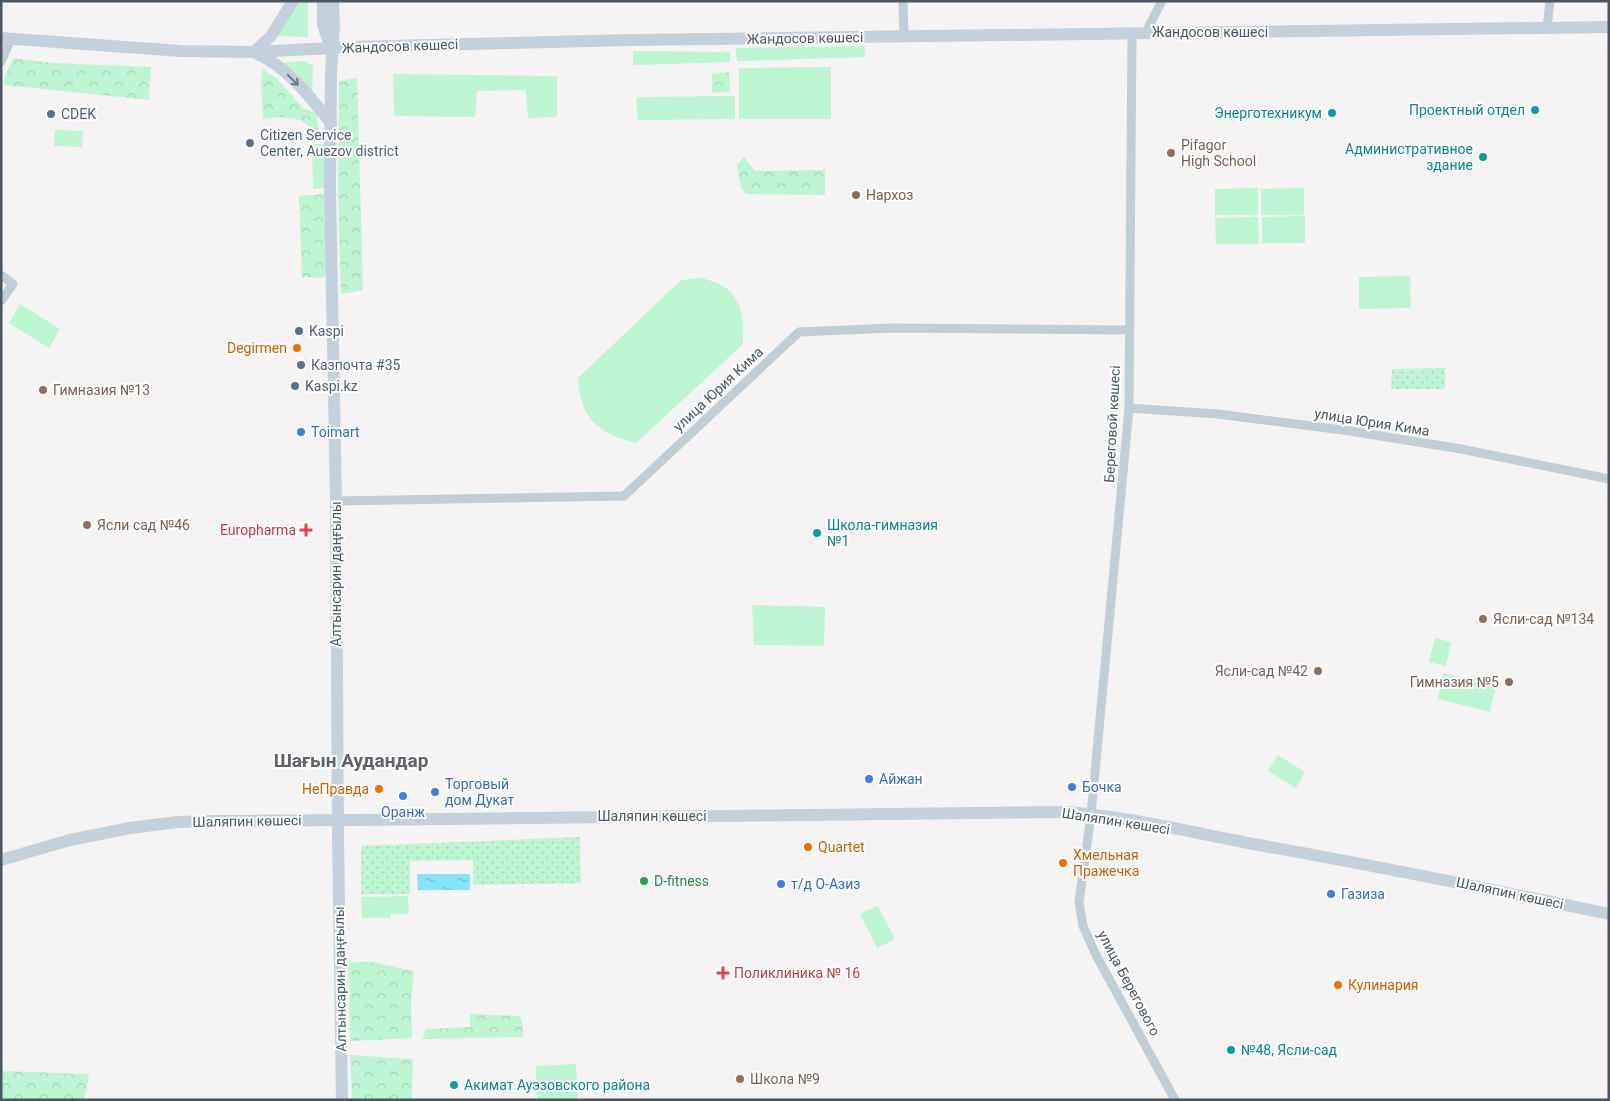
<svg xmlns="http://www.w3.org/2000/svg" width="1610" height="1101" viewBox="0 0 1610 1101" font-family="Roboto,sans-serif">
	<defs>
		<pattern id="forest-crowns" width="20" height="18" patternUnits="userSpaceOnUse" patternTransform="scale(1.25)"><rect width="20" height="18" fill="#bef5d2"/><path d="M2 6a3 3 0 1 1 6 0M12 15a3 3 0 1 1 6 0" fill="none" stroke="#a5d4b7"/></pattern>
		<pattern id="park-dots" width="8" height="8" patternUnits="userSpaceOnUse" patternTransform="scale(1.25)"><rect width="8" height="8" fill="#bef5d2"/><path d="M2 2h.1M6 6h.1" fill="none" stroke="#a5d4b7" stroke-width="1.8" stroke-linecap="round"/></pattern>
		<pattern id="water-ripples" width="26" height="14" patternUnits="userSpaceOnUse" patternTransform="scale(1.25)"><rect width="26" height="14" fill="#87e3f7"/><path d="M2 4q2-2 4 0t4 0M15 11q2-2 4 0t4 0" fill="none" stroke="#70bbcc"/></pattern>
	</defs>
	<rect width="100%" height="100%" fill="#f5f3f3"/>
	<g fill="#bef5d2">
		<polygon points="297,1 308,1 308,37 278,36"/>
		<polygon points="863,46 866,50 864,57 737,61 736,48"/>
		<polygon points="633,51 730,52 730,62 633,65"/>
		<polygon points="305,61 313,66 312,95 278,63"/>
		<polygon points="831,67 831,119 739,119 739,68"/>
		<polygon points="393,74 557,76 557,117 528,118 526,90 477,91 475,117 394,116"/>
		<polygon points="735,96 735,119 638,120 636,99 638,97"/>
		<polygon points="55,130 83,131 82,147 54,146"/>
		<polygon points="312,144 325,144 325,188 313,189"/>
		<polygon points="1258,188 1258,215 1215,215 1215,189"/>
		<polygon points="1304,188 1304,215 1261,215 1261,189"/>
		<polygon points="1305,216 1305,243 1262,243 1262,217"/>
		<polygon points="1258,217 1259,244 1216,244 1215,218"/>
		<polygon points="1410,276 1411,308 1359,309 1359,277"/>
		<path d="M703,278C709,281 717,282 723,286C743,299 744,322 743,344L636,443C597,433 581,419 578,378L681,280Z"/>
		<polygon points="20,304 60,329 49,348 9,323"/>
		<polygon points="752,605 825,607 824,646 754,645"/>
		<polygon points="1435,638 1451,642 1446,666 1429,662"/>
		<polygon points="1443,673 1496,685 1490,712 1438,699"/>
		<polygon points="1278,755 1305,772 1296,788 1268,771"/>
		<polygon points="408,896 409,914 391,914 391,918 362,918 361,897"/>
		<polygon points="878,906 895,939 877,948 860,914"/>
		<polygon points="576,1064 578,1100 537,1100 536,1066"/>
	</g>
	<g fill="url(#forest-crowns)">
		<polygon points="13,58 54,63 151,67 149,100 4,85 5,76"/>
		<polygon points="263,69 277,79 304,109 317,113 318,133 301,120 281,117 263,119 261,80"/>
		<polygon points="729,72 730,91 712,93 712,74"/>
		<polygon points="357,78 363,290 341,294 338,188 339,81"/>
		<polygon points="744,157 755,171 825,170 825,195 746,194 741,188 737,165"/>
		<polygon points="324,194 326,273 325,276 321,278 302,277 299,196"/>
		<polygon points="348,962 373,962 414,971 411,1001 412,1038 350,1041"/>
		<polygon points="470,1014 519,1016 522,1020 523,1037 422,1039 426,1029 470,1027"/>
		<polygon points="350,1055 413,1059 412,1100 352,1100"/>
		<polygon points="1,1071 87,1074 89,1078 84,1100 1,1100"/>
	</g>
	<g fill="url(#park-dots)">
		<polygon points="1445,368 1445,389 1391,389 1392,369"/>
		<polygon points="580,837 581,883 473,885 473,860 410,861 410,894 361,894 361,846"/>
	</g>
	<polygon fill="url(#water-ripples)" points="417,874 470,874 470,890 418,890"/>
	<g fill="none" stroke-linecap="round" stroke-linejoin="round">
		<g stroke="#c2ced5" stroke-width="9">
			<polyline points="903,1 904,36"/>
			<polyline points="1547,28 1550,1"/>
			<polyline points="1146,32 1162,1"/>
			<polyline points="1132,33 1129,408 1091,815 1079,902 1083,926 1095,953 1175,1100"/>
			<polyline points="1,62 11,39"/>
			<polyline points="1,275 13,284 1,301"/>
			<polyline points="1129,408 1218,414 1350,431 1461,449 1609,479"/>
			<polyline points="336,501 624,496 799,332 891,328 1129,330"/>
		</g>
		<g stroke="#c4d1dd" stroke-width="12">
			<polyline points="323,1 323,25 330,45"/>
			<polyline points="333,1 334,26 331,74 330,191 336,501 338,838 342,1100"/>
			<polyline points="1,38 181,51 254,52 350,47 632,40 1609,27"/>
			<polyline points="254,52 271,36 293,1"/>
			<path d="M256,53C288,67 310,97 331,123"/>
			<path d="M1,860L70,840L130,828L177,822L216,821L355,820L1067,812C1129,817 1191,832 1253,844C1372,865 1490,889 1609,914"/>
		</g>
	</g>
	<defs><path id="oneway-shaft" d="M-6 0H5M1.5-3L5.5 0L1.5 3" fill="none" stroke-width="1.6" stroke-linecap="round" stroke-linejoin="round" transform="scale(1.25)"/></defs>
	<use stroke="#6d7c88" href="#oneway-shaft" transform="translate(293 80) rotate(45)"/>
	<g fill="#0f9aa8" stroke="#fff" stroke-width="2">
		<circle cx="1535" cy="110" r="5"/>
		<circle cx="1332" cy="113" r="5"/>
		<circle cx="1483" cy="157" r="5"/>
		<circle cx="817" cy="533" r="5"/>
		<circle cx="1231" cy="1050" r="5"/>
		<circle cx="454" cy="1085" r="5"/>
	</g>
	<g fill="#5c6f8a" stroke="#fff" stroke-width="2">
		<circle cx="51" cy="114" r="5"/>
		<circle cx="250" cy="143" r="5"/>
		<circle cx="299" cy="331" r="5"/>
		<circle cx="301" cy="365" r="5"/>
		<circle cx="295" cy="386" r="5"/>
	</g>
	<g fill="#8d6e63" stroke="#fff" stroke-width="2">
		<circle cx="1171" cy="153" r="5"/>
		<circle cx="856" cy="195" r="5"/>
		<circle cx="43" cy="390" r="5"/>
		<circle cx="87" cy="525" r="5"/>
		<circle cx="1483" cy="619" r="5"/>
		<circle cx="1318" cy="671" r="5"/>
		<circle cx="1509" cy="682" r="5"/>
		<circle cx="740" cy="1079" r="5"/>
	</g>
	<g fill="#e8710a" stroke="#fff" stroke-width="2">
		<circle cx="297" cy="348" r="5"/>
		<circle cx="379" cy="789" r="5"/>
		<circle cx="808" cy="847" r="5"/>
		<circle cx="1063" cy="863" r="5"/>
		<circle cx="1338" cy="985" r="5"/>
	</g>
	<g fill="#3f7fe0" stroke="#fff" stroke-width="2">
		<circle cx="301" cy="432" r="5"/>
		<circle cx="869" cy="779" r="5"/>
		<circle cx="1072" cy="787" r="5"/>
		<circle cx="435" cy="792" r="5"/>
		<circle cx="403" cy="796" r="5"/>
		<circle cx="781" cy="884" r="5"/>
		<circle cx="1331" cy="894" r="5"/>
	</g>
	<g fill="#e0444e" stroke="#fff" stroke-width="2">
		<path d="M303.5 522.5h5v5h5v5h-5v5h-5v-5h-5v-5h5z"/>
		<path d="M720.5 965.5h5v5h5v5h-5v5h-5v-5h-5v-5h5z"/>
	</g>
	<circle fill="#2e9e5b" stroke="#fff" stroke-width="2" cx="644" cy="881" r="5"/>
	<g text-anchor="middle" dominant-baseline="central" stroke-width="4" stroke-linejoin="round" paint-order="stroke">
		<g font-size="14" fill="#485763" stroke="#fff">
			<text x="1210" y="32">Жандосов көшесі</text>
			<text transform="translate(805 38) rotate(-1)">Жандосов көшесі</text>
			<text transform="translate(400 46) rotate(-2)">Жандосов көшесі</text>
			<text transform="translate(718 389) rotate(-43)">улица Юрия Кима</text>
			<text transform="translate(1372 422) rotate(9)">улица Юрия Кима</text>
			<text transform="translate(1112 424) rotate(-87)">Береговой көшесі</text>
			<text transform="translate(336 574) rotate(-90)">Алтынсарин даңғылы</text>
			<text x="652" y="816">Шаляпин көшесі</text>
			<text transform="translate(247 821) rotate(-1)">Шаляпин көшесі</text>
			<text transform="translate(1116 821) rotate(9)">Шаляпин көшесі</text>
			<text transform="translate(1510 893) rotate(12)">Шаляпин көшесі</text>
			<text transform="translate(340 979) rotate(-91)">Алтынсарин даңғылы</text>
			<text transform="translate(1129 983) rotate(62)">улица Берегового</text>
		</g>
		<g font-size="14" fill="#0d838f" stroke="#fff" text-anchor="end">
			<text x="1525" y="110">Проектный отдел</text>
			<text x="1322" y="113">Энерготехникум</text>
			<text x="1473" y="149">Административное<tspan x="1473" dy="16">здание</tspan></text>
			<text x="827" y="525" text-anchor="start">Школа-гимназия<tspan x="827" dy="16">№1</tspan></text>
			<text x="1241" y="1050" text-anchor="start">№48, Ясли-сад</text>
			<text x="464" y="1085" text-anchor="start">Акимат Ауэзовского района</text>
		</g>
		<g font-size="14" fill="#4e5e75" stroke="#fff" text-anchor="start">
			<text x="61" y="114">CDEK</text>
			<text x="260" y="135">Citizen Service<tspan x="260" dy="16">Center, Auezov district</tspan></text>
			<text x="309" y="331">Kaspi</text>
			<text x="311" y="365">Казпочта #35</text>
			<text x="305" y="386">Kaspi.kz</text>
		</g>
		<g font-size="14" fill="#785e54" stroke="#fff" text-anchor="start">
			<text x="1181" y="145">Pifagor<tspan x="1181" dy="16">High School</tspan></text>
			<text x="866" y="195">Нархоз</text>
			<text x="53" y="390">Гимназия №13</text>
			<text x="97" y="525">Ясли сад №46</text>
			<text x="1493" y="619">Ясли-сад №134</text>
			<text x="1308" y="671" text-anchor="end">Ясли-сад №42</text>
			<text x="1499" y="682" text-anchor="end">Гимназия №5</text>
			<text x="750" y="1079">Школа №9</text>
		</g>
		<g font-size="14" fill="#c56008" stroke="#fff" text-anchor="start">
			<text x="287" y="348" text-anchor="end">Degirmen</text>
			<text x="369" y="789" text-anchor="end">НеПравда</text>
			<text x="818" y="847">Quartet</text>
			<text x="1073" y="855">Хмельная<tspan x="1073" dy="16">Пражечка</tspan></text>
			<text x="1348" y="985">Кулинария</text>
		</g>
		<g font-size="14" fill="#366cbe" stroke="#fff" text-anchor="start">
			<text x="311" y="432">Toimart</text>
			<text x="879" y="779">Айжан</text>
			<text x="445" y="784">Торговый<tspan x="445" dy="16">дом Дукат</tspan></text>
			<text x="1082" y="787">Бочка</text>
			<text x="403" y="812" text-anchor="middle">Оранж</text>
			<text x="791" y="884">т/д О-Азиз</text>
			<text x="1341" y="894">Газиза</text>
		</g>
		<g font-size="14" fill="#be3a42" stroke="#fff" text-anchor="end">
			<text x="296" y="530">Europharma</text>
			<text x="734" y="973" text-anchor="start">Поликлиника № 16</text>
		</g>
		<g font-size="14" fill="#27864d" stroke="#fff" text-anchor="start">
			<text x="654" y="881">D-fitness</text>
		</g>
		<g font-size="19" font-weight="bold" fill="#5e6369" stroke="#fff">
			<text x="351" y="760">Шағын Аудандар</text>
		</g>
	</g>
	<rect width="1610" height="1101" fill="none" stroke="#485763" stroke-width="5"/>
</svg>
